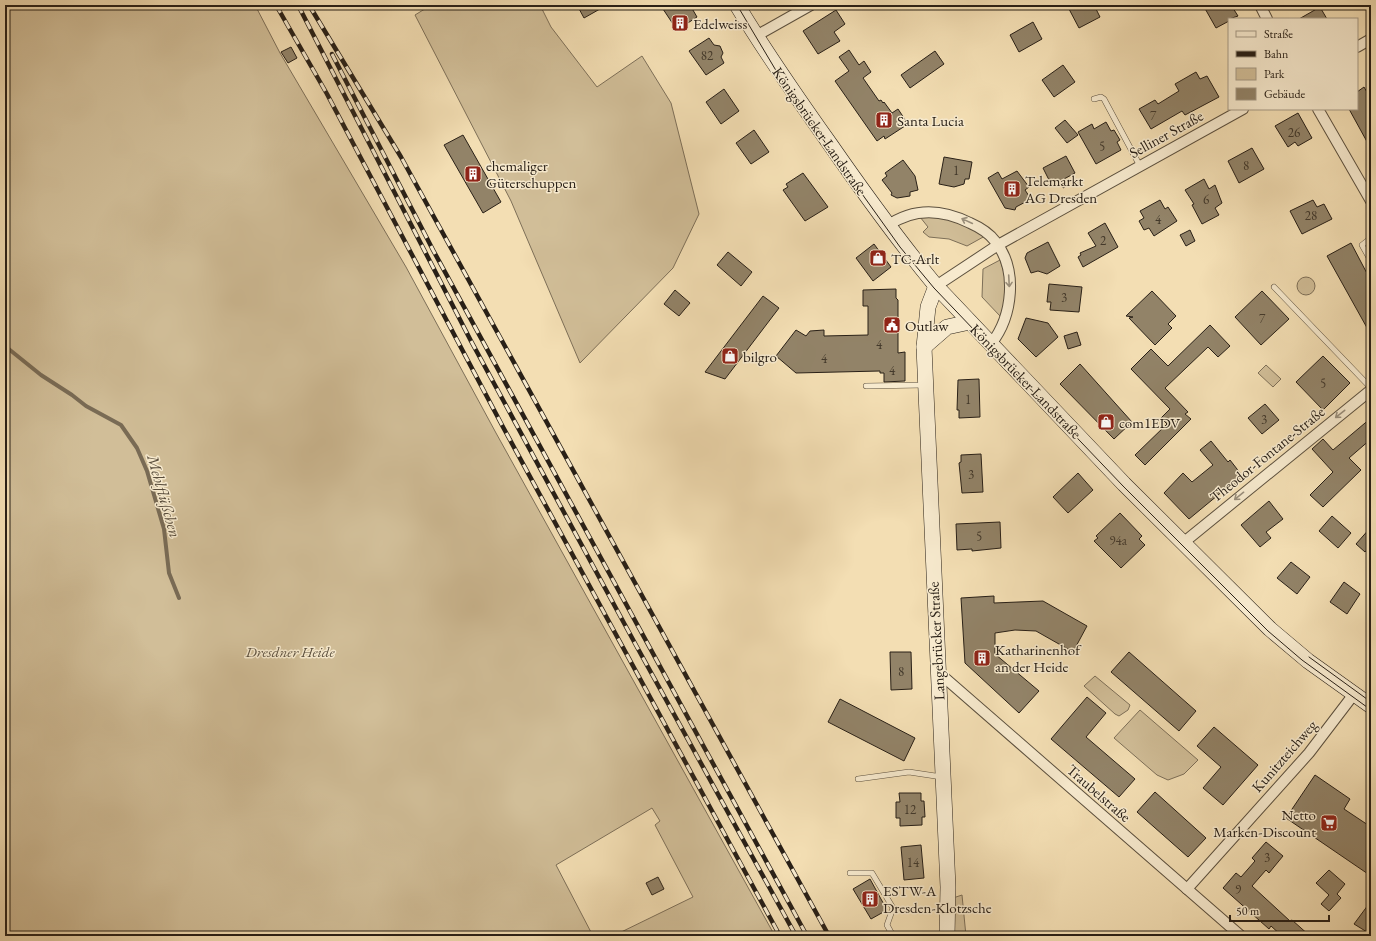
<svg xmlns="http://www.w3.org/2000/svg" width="1376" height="941" viewBox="0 0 1376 941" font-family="'EB Garamond',serif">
	<rect width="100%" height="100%" fill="#f3deb3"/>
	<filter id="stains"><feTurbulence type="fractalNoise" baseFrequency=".005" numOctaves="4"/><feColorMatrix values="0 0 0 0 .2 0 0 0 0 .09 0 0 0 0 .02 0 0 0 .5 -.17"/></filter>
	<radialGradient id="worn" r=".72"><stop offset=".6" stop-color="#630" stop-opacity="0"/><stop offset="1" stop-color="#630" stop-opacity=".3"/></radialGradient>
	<g fill="#d1be98" stroke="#7d6f58">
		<polygon points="5,5 255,5 280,53 406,267 496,433 775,936 613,936 693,897 655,825 660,821 652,808 556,865 593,936 5,936"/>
		<polygon points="427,5 540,5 551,27 597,87 642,56 671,103 699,214 673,268 580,363 511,201 415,15 428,7"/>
		<polygon points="936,215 954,218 985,236 967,246 949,239 929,237 923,232 928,227 920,217"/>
		<path d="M1000,260C1007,279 1008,297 1000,316L982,297L983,269Z"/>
		<circle cx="1306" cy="286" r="9"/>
		<polygon points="1266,365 1281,379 1273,387 1258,373"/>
		<polygon points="1095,676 1130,705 1128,710 1119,716 1115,714 1084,686"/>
		<polygon points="1140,710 1198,760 1184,774 1168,780 1157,775 1114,738"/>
		<polygon points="962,895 966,936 949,936 950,899"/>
	</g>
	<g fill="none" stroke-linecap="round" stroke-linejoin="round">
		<polyline stroke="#796b55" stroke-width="4" points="5,346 41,375 72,395 86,406 121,425 137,448 147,471 164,529 169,573 179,598"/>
	</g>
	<g fill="#928368" stroke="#292017">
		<polygon points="577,5 607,5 584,18"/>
		<polygon points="669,5 690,5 697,17 677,30 663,9"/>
		<polygon points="1076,5 1094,5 1100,17 1079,28 1069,9"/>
		<polygon points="1203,5 1231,5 1238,16 1229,19 1229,21 1216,28"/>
		<polygon points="1320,7 1327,19 1299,19"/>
		<polygon points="836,10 845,24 834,32 840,41 818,54 803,31"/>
		<polygon points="1033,22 1042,39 1019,52 1010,35"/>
		<polygon points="709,38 714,45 720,46 723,53 721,57 724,63 706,75 689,51"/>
		<polygon points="291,47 297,58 288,63 281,52"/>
		<polygon points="849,50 859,65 864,61 871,72 863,78 879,101 881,100 883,103 884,102 892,113 898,109 908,124 885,139 884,136 877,141 835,81 849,71 839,57"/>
		<polygon points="935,51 944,64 910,88 901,75"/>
		<polygon points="1063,65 1075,82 1054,97 1042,80"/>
		<polygon points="1196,72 1200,79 1207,76 1219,97 1185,115 1182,111 1151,129 1139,109 1155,100 1158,104 1179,91 1175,84"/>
		<polygon points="1364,87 1371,99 1371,149 1349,109 1357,109 1357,92"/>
		<polygon points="724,89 739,111 721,124 706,102"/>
		<polygon points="1298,113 1312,138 1298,146 1295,142 1288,147 1275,126"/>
		<polygon points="1065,120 1078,135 1067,143 1055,128"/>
		<polygon points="1106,122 1111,131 1114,130 1120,140 1117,142 1121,150 1096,164 1078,132 1092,124 1094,129"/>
		<polygon points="754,130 769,152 751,164 736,143"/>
		<polygon points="463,135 501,202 483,213 444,145"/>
		<polygon points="1252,148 1264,169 1239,183 1228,161"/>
		<polygon points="1066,156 1075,173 1064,179 1064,188 1056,183 1052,186 1043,168"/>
		<polygon points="944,157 972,162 969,179 965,179 964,184 954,187 939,184"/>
		<polygon points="903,160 915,176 918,190 910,192 910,196 897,198 891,195 892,193 882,180 887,176 885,173"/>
		<polygon points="1017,171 1029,187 1025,190 1031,199 1016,207 1015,210 1005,208 988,178 998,172 1002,179"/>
		<polygon points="803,173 828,207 805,221 783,190 788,187 786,184"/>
		<polygon points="1204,179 1209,189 1215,185 1222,203 1215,208 1219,215 1202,224 1192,205 1194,204 1185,190"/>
		<polygon points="1160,200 1165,209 1168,207 1177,221 1154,236 1149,228 1144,230 1139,221 1144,218 1140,211"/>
		<polygon points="1313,200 1317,207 1324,204 1332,219 1302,234 1290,211"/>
		<polygon points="1105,223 1118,247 1083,267 1078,257 1081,255 1080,253 1096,246 1088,233"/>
		<polygon points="1190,230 1195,241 1186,246 1180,235"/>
		<polygon points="1048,242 1060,266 1047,274 1038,271 1031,273 1025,258 1027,253"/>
		<polygon points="1351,243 1371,281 1371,335 1327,256"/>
		<polygon points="874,244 891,267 873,281 856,258"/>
		<polygon points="728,252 752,272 741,286 717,265"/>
		<polygon points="1049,284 1082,287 1079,312 1050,310 1051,302 1047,302"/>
		<polygon points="896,289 896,298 898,300 898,353 905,352 905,381 884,382 884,373 880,373 880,371 796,373 776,356 796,330 806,336 810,331 824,330 824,336 868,335 868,306 863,306 863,290"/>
		<polygon points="675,290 690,303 679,316 664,304"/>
		<polygon points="1152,291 1176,316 1168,324 1172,328 1155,345 1129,318 1133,317 1126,316"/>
		<polygon points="1262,291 1289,319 1261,345 1235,317"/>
		<polygon points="763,296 779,308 725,379 705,372"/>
		<polygon points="1026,318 1048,323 1058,337 1036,357 1018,339"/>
		<polygon points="1210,325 1230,346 1218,357 1208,347 1165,388 1188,412 1185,414 1191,419 1145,465 1135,455 1167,424 1161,418 1170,409 1131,369 1151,349 1168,366"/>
		<polygon points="1077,332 1081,345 1068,349 1064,336"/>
		<polygon points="1323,356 1350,383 1323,410 1296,382"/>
		<polygon points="1080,364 1132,422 1114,439 1060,384"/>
		<polygon points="979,379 980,417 959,418 959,410 957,410 958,380"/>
		<polygon points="1265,404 1279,420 1262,434 1248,418"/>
		<polygon points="1371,418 1371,439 1349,458 1361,470 1323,507 1310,495 1333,472 1312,449 1323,439 1333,450"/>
		<polygon points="1211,441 1228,462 1230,460 1244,478 1231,488 1229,486 1189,519 1164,493 1183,473 1192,482 1213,465 1200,450"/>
		<polygon points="981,454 983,492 962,493 959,463 961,462 961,455"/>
		<polygon points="1078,473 1093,490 1068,513 1053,497"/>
		<polygon points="1269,501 1283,519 1266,532 1271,538 1260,547 1241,525"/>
		<polygon points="1120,513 1142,536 1139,539 1145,545 1121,568 1094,541 1098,538 1096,536"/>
		<polygon points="1332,516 1351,533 1338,548 1319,531"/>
		<polygon points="1000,522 1001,548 972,551 972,549 957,550 956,524"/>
		<polygon points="1371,527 1371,545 1365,552 1356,544"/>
		<polygon points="1291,562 1310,577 1297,594 1277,578"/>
		<polygon points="1344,582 1360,594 1347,614 1330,602"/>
		<polygon points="994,596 994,603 1043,601 1087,626 1073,652 1036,631 1015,630 995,633 995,654 1039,691 1019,713 965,663 961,598"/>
		<polygon points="890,652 911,652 912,689 891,690"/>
		<polygon points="1129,652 1196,711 1179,731 1111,672"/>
		<polygon points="1087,697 1106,713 1086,737 1135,779 1119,797 1051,739"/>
		<polygon points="840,699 915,738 904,761 828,722"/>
		<polygon points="1214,727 1258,765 1223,805 1203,788 1221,767 1197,746"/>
		<polygon points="1315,775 1350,799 1344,809 1371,827 1371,876 1286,818"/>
		<polygon points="1155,792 1206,838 1188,857 1137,812"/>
		<polygon points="899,793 921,793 921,801 924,801 925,817 922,817 922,825 900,826 900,818 896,818 896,802 900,802"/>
		<polygon points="1266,842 1283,856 1269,873 1266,870 1252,886 1290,921 1292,920 1310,936 1282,936 1271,926 1269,929 1223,888 1236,873 1241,877 1255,861 1252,858"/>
		<polygon points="921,845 924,878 904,880 901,847"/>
		<polygon points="1329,870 1345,884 1337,894 1341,898 1329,911 1321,904 1329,895 1316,883"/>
		<polygon points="658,877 664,889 652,895 646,883"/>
		<polygon points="870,879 887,910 871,919 853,889"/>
		<polygon points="1371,901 1371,926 1367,932 1354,924"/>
	</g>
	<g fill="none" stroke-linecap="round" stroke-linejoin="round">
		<g stroke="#5c503e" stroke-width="6">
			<g id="lane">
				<polyline points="1094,99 1101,97 1104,99 1140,166"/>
				<polyline points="1371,238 1362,245 1371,261"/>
				<polyline points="1274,287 1371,388"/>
				<polyline points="866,386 923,385"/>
				<polyline points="1365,701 1371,691"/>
				<polyline points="858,779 909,772 942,777"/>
				<polyline points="850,873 872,873 893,908 887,925 893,936"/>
			</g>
		</g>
		<g stroke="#5c503e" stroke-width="12">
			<g id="street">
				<polyline points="1260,5 1267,19"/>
				<polyline points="756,36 811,5"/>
				<polyline points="1357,47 1371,39"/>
				<polyline points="1318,109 1371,201"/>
				<path d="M887,226C914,207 942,209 970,223C979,227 989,233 995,241C1018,269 1013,316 991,344"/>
				<polyline points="936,286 998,245 1243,109"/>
				<polyline points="1183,543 1371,390"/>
				<polyline points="938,672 1241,936"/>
				<polyline points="1187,889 1309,753 1354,694"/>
			</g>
		</g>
		<g stroke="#292017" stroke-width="16">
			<g id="secondary">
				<path d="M737,5C766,53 798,99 830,144C864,193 898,240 936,286L1124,484L1270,629L1308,661L1371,706"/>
				<polyline points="936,286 928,307 924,347 948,887 947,936"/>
				<polyline points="924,347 947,327 970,322"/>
			</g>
		</g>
		<use href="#lane" stroke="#f7eace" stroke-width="5"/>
		<use href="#street" stroke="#f7eace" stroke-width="10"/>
		<use href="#secondary" stroke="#f7eace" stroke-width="15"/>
		<g stroke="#292017" stroke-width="1">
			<polyline points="737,5 787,89 900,247 934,288 1123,486 1268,631 1302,660 1371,710"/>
			<polyline points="1309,657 1371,702"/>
		</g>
		<g stroke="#292017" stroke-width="4.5">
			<g id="rail">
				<polyline points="276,5 327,94 503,427 780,936"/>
				<polyline points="298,5 471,341 637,647 796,936"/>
				<polyline points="309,5 401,157 829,936"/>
				<polyline points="332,54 433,250 807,936"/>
			</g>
		</g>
		<use href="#rail" stroke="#f7eace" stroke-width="3" stroke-dasharray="9" stroke-linecap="butt"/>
	</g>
	<defs><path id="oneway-shaft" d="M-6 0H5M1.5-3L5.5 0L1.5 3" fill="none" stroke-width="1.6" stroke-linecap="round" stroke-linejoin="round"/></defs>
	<g stroke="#9a8f7c">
		<use href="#oneway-shaft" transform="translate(967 221) rotate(-155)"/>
		<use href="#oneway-shaft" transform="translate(1009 281) rotate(87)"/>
		<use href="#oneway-shaft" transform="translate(1340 414) rotate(142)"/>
		<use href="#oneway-shaft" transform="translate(1239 496) rotate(141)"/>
	</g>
	<defs>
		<g id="building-square" transform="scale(0.9)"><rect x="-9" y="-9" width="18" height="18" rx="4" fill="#8f2418" stroke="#f7eace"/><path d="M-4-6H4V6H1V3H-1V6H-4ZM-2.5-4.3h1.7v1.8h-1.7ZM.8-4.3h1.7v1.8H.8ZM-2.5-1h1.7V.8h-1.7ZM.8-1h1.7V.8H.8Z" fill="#fff"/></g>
		<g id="shop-square" transform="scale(0.9)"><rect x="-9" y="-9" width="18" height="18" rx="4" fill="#8f2418" stroke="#f7eace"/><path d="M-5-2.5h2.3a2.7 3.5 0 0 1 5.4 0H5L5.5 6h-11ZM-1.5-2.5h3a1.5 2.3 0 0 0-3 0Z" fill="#fff"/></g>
		<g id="civic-square" transform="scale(0.9)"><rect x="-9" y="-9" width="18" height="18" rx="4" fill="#8f2418" stroke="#f7eace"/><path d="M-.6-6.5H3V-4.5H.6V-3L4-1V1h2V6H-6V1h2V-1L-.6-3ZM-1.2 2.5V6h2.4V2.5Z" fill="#fff"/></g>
		<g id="supermarket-square" transform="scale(0.9)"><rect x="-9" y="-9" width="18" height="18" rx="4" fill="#8f2418" stroke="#f7eace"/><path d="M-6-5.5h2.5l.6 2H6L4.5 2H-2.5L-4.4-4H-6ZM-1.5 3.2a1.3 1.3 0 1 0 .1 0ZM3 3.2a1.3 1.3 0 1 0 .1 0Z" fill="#fff"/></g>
	</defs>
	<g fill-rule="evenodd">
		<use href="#building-square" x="680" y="23"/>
		<use href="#building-square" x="884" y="120"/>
		<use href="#building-square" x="473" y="174"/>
		<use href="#building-square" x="1012" y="189"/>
		<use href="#shop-square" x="878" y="258"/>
		<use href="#civic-square" x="892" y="325"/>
		<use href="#shop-square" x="730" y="356"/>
		<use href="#shop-square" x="1106" y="422"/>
		<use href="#building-square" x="982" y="658"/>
		<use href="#supermarket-square" x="1329" y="823"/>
		<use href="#building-square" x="870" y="899"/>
	</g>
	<g text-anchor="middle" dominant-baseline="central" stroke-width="3" stroke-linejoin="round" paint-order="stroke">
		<g font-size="13" fill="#43392b">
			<text x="707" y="55">82</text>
			<text x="1153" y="115">7</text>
			<text x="1294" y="132">26</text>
			<text x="1102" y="146">5</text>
			<text x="1246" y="165">8</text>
			<text x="956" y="170">1</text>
			<text x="1206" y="199">6</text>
			<text x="1311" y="215">28</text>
			<text x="1158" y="219">4</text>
			<text x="1103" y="240">2</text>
			<text x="1064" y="297">3</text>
			<text x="1262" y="318">7</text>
			<text x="879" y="344">4</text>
			<text x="824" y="358">4</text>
			<text x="892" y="370">4</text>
			<text x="1323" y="383">5</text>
			<text x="968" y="399">1</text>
			<text x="1264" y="419">3</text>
			<text x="971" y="474">3</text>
			<text x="979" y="536">5</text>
			<text x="1118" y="540">94a</text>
			<text x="901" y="671">8</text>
			<text x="910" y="809">12</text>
			<text x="1267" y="857">3</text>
			<text x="913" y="862">14</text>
			<text x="1238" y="889">9</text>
		</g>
		<g font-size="15" fill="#292017" stroke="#f7eace" text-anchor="start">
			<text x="693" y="23">Edelweiss</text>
			<text x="897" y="120">Santa Lucia</text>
			<text x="486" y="165">ehemaliger<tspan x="486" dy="17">Güterschuppen</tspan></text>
			<text x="1025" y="180">Telemarkt<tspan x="1025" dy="17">AG Dresden</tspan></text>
			<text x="891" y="258">TC-Arlt</text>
			<text x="905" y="325">Outlaw</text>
			<text x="743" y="356">bilgro</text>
			<text x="1119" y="422">com1EDV</text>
			<text x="995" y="649">Katharinenhof<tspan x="995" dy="17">an der Heide</tspan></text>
			<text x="1316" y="814" text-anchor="end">Netto<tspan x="1316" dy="17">Marken-Discount</tspan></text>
			<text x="883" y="890">ESTW-A<tspan x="883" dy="17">Dresden-Klotzsche</tspan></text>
		</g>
		<g font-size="15" fill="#292017" stroke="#f7eace">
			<text transform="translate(820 131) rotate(55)">Königsbrücker Landstraße</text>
			<text transform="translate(1166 134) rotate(-29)">Selliner Straße</text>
			<text transform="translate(1026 381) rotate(46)">Königsbrücker Landstraße</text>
			<text transform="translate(1267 454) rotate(-39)">Theodor-Fontane-Straße</text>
			<text transform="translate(936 641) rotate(-93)">Langebrücker Straße</text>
			<text transform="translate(1284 756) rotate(-49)">Kunitzteichweg</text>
			<text transform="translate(1099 793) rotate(41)">Traubelstraße</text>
		</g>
		<g font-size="15" font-style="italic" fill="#5b4f3e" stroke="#f7eace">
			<text x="290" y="651">Dresdner Heide</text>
		</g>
		<g font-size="16" font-style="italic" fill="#584c3b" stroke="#f7eace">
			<text transform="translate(164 496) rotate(74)">Mehlflüßchen</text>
		</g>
	</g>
	<rect width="1376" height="941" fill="none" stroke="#f3deb3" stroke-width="20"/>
	<rect x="6" y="6" width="1364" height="929" fill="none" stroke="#292017" stroke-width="2"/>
	<rect x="10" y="10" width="1356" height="921" fill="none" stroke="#292017"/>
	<rect x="1228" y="18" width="130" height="92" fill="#f7eace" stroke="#a59985"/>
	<rect x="1236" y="31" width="20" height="6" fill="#f7eace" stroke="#a59985"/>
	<text x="1264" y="38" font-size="12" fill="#292017">Straße</text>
	<rect x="1236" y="51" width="20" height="6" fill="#292017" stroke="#a59985"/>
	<text x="1264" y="58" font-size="12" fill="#292017">Bahn</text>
	<rect x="1236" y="68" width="20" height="12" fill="#d1be98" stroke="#a59985"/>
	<text x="1264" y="78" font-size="12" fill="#292017">Park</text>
	<rect x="1236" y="88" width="20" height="12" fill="#928368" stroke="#a59985"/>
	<text x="1264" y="98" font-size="12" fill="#292017">Gebäude</text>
	<path d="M1230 915v6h99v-6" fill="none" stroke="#292017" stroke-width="2"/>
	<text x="1236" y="915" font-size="12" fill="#292017" stroke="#f7eace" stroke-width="3" paint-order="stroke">50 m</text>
	<rect width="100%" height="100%" filter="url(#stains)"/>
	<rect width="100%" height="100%" fill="url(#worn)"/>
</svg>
